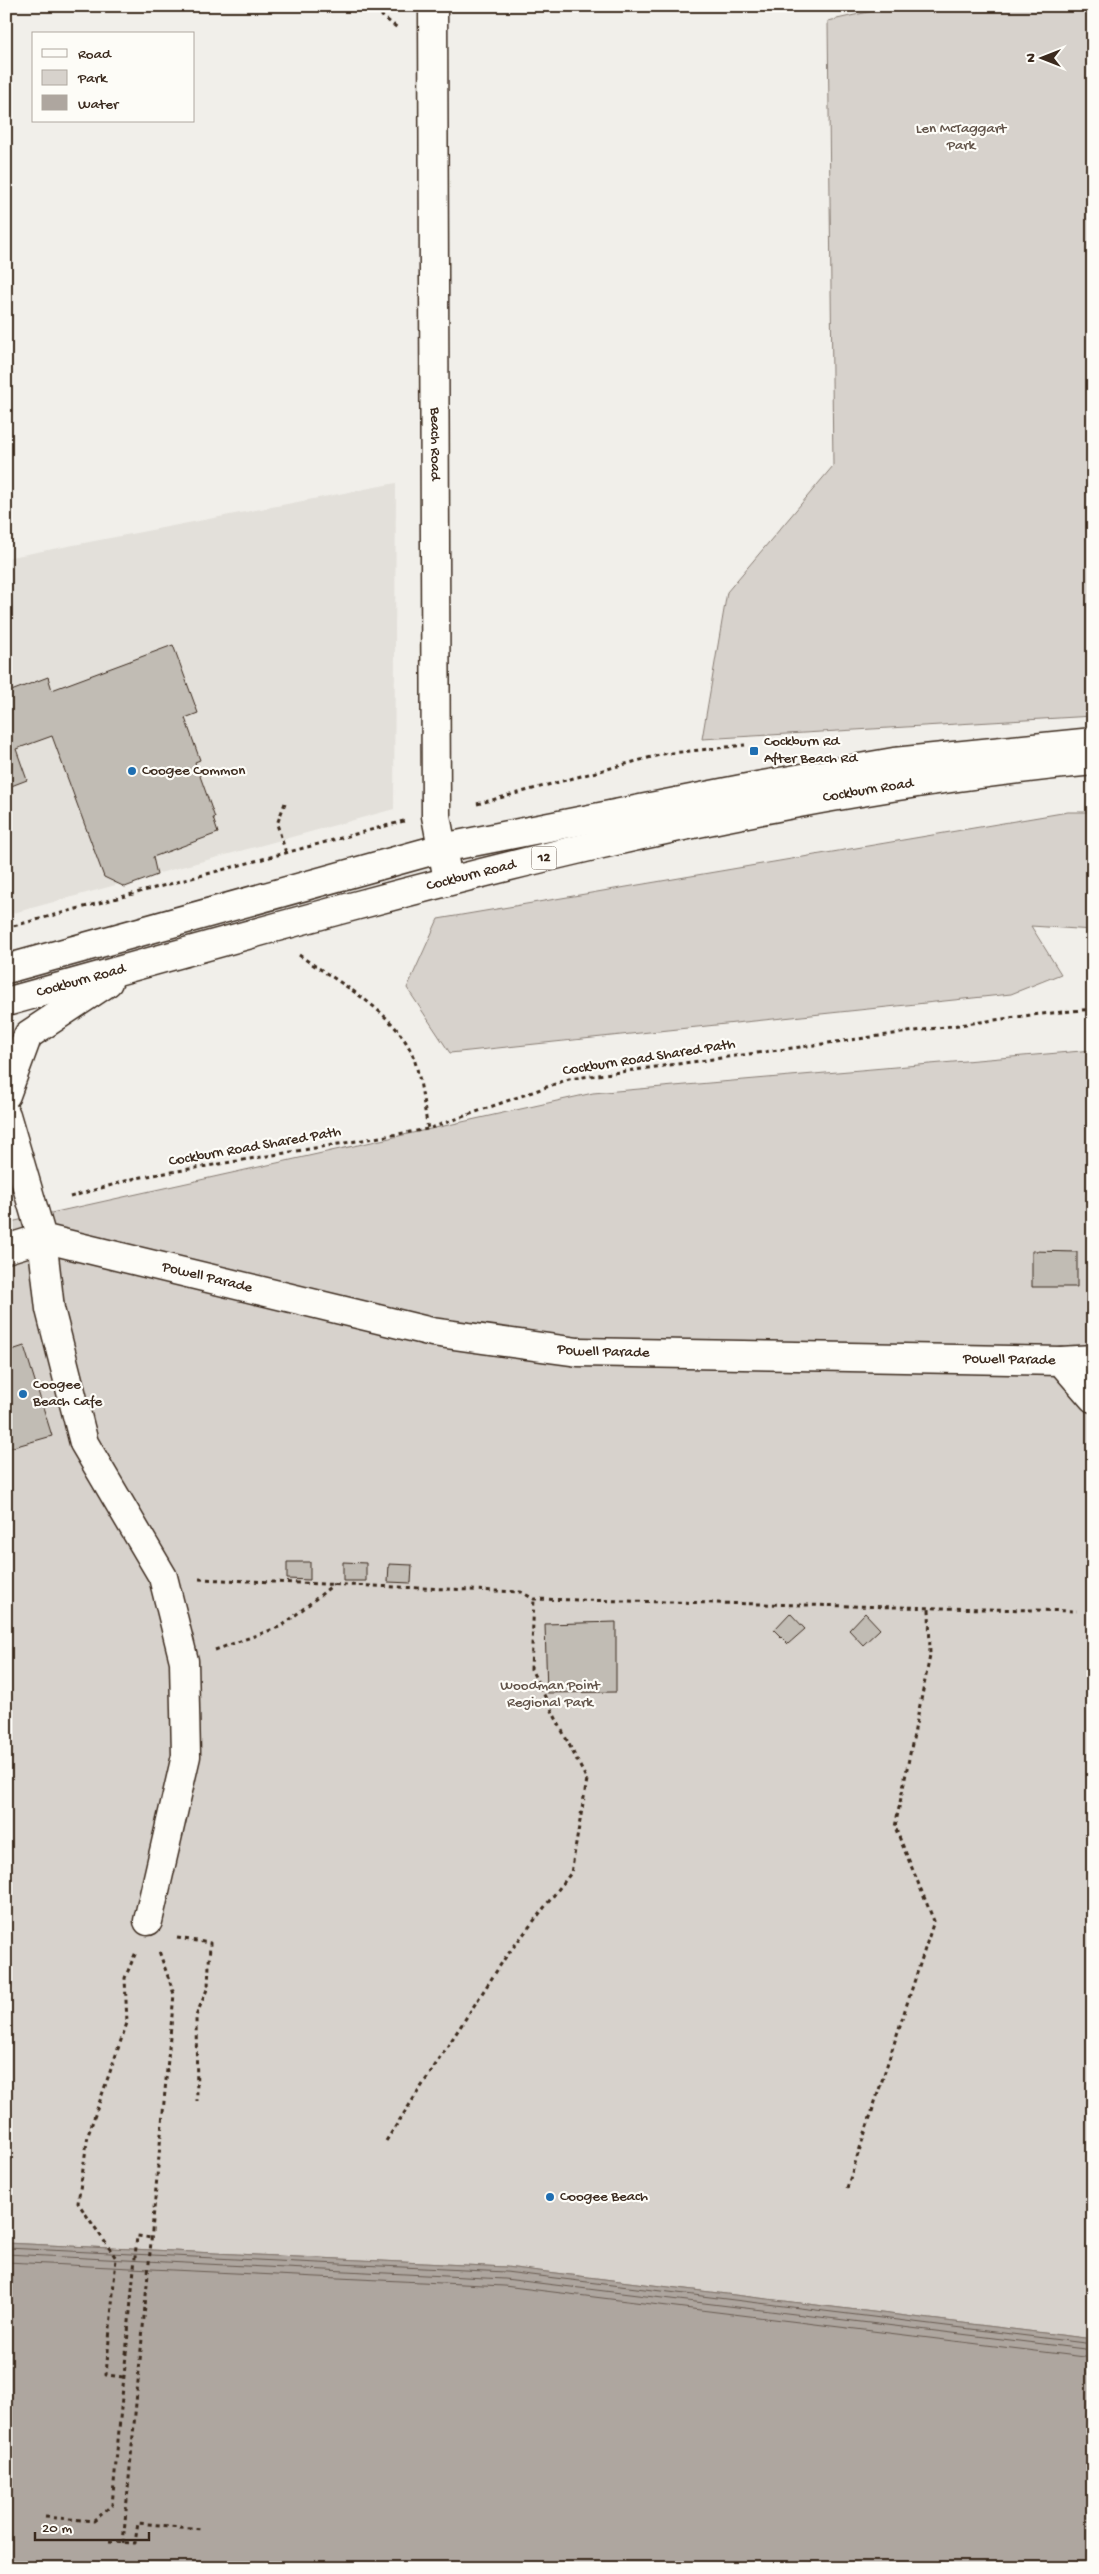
<svg xmlns="http://www.w3.org/2000/svg" width="1099" height="2574" viewBox="0 0 1099 2574" font-family="'Gochi Hand',sans-serif">
	<rect width="100%" height="100%" fill="#f1efea"/>
	<filter id="ink" filterUnits="userSpaceOnUse"><feTurbulence type="fractalNoise" baseFrequency=".02" numOctaves="2"/><feDisplacementMap in="SourceGraphic" scale="10" xChannelSelector="R" yChannelSelector="G"/><feConvolveMatrix kernelMatrix="1 2 1 2 8 2 1 2 1" color-interpolation-filters="sRGB"/></filter>
	<g filter="url(#ink)">
		<polygon fill="#e3e0da" points="396,483 394,809 6,915 6,558"/>
		<g fill="#d7d2cc" stroke="#897e75">
			<polygon points="895,6 1093,6 1093,716 702,739 727,592 833,466 828,21"/>
			<polygon points="1068,812 1093,812 1093,930 1031,926 1061,974 1011,994 450,1053 407,988 438,919"/>
			<polygon points="1093,1050 1093,2339 506,2267 6,2243 6,1223 593,1093"/>
		</g>
		<polygon fill="#aea69f" stroke="#80746b" points="6,2243 506,2267 1093,2339 1093,2568 6,2568"/>
		<g fill="none" stroke-linecap="round" stroke-linejoin="round">
			<g stroke="#695c52" stroke-width="1">
				<polyline points="6,2248 506,2272 1093,2344"/>
				<polyline points="6,2254 505,2279 1093,2350"/>
				<polyline points="6,2262 504,2286 1093,2358"/>
			</g>
		</g>
		<g fill="#c1bcb4" stroke="#3b2a1e">
			<polygon points="173,645 198,713 185,718 200,760 195,762 215,818 213,818 218,833 153,857 157,875 125,887 104,877 52,736 16,749 27,780 6,788 6,693 48,677 52,690"/>
			<polygon points="1032,1251 1077,1252 1077,1287 1032,1287"/>
			<polygon points="24,1346 52,1436 6,1449 6,1352"/>
			<polygon points="287,1562 310,1562 310,1580 287,1579"/>
			<polygon points="343,1562 366,1563 366,1581 343,1581"/>
			<polygon points="389,1564 412,1565 411,1583 388,1582"/>
			<polygon points="790,1613 805,1629 788,1644 774,1630"/>
			<polygon points="865,1613 880,1629 863,1645 849,1630"/>
			<polygon points="616,1622 616,1692 547,1693 545,1624"/>
		</g>
		<g fill="none" stroke-linecap="round" stroke-linejoin="round">
			<g stroke="#3b2a1e" stroke-width="31">
				<g id="minor">
					<path id="s1" d="M433,6L436,816L448,880"/>
					<path id="s2" d="M6,1115L42,1238L432,1332L578,1352L1061,1361L1093,1359"/>
					<polyline points="6,1249 42,1238 50,1309 84,1443 163,1577 184,1661 186,1756 148,1921"/>
					<polyline points="1061,1361 1093,1398"/>
				</g>
			</g>
			<g stroke="#3b2a1e" stroke-width="31">
				<g id="major">
					<polyline points="6,969 442,848 752,787 894,762 1093,742"/>
					<path id="s3" d="M6,1002C364,903 722,796 1093,761"/>
					<polyline points="6,1095 28,1035 108,982"/>
				</g>
			</g>
			<g stroke="#3b2a1e" stroke-width="3" stroke-dasharray="4 4" stroke-linecap="butt">
				<polyline points="382,6 382,16 399,29"/>
				<polyline points="285,803 277,824 286,853"/>
				<polyline points="477,804 663,754 745,745"/>
				<polyline points="6,928 404,821"/>
				<path d="M299,955C340,984 402,1014 416,1065C422,1086 424,1108 428,1129"/>
				<polyline points="70,1197 136,1178 428,1129 569,1079 1031,1015 1093,1009"/>
				<polyline points="199,1579 521,1592 534,1599 1077,1611"/>
				<polyline points="215,1650 282,1626 334,1584"/>
				<polyline points="177,1938 210,1943 208,1987 196,2016 197,2101"/>
				<polyline points="386,2141 505,1958 571,1873 587,1780 531,1669 534,1599"/>
				<polyline points="847,2188 934,1921 895,1827 930,1656 929,1608"/>
				<polyline points="123,2377 106,2375 116,2258 78,2203 88,2135 127,2023 125,1978 136,1952"/>
				<polyline points="45,2517 94,2521 112,2505 137,2236 152,2238"/>
				<polyline points="109,2542 135,2543 138,2523 201,2529"/>
				<polyline points="123,2543 174,1994 159,1951"/>
			</g>
			<use href="#minor" stroke="#fdfcf7" stroke-width="28"/>
			<use href="#major" stroke="#fdfcf7" stroke-width="28"/>
		</g>
	</g>
	<g fill="#1f6fb2" stroke="#fdfcf7" stroke-width="2">
		<rect x="749" y="746" width="10" height="10" rx="2.5"/>
		<circle cx="132" cy="771" r="5"/>
		<circle cx="23" cy="1394" r="5"/>
		<circle cx="550" cy="2197" r="5"/>
	</g>
	<g text-anchor="middle" dominant-baseline="central" stroke-width="4.5" stroke-linejoin="round" paint-order="stroke">
		<rect fill="#fdfcf7" stroke="#75695f" stroke-width="1" x="531.5" y="846.5" width="25" height="23" rx="4"/>
		<g font-size="14" font-weight="bold" fill="#3b2a1e">
			<text x="544" y="858">12</text>
		</g>
		<g font-size="15" fill="#62544a" stroke="#fdfcf7">
			<text x="961" y="129">Len McTaggart<tspan x="961" dy="17">Park</tspan></text>
			<text x="550" y="1686">Woodman Point<tspan x="550" dy="17">Regional Park</tspan></text>
		</g>
		<g font-size="15" fill="#3b2a1e" stroke="#fdfcf7">
			<text stroke="none"><textPath href="#s1" startOffset="438">Beach Road</textPath></text>
			<text stroke="none"><textPath href="#s3" startOffset="888">Cockburn Road</textPath></text>
			<text stroke="none"><textPath href="#s3" startOffset="482">Cockburn Road</textPath></text>
			<text stroke="none"><textPath href="#s3" startOffset="78">Cockburn Road</textPath></text>
			<text transform="translate(649 1058) rotate(-9)">Cockburn Road Shared Path</text>
			<text transform="translate(255 1147) rotate(-10)">Cockburn Road Shared Path</text>
			<text stroke="none"><textPath href="#s2" startOffset="298">Powell Parade</textPath></text>
			<text stroke="none"><textPath href="#s2" startOffset="702">Powell Parade</textPath></text>
			<text stroke="none"><textPath href="#s2" startOffset="1108">Powell Parade</textPath></text>
		</g>
		<g font-size="15" fill="#3b2a1e" stroke="#fdfcf7" text-anchor="start">
			<text x="764" y="742">Cockburn Rd<tspan x="764" dy="17">After Beach Rd</tspan></text>
			<text x="142" y="771">Coogee Common</text>
			<text x="33" y="1385">Coogee<tspan x="33" dy="17">Beach Cafe</tspan></text>
			<text x="560" y="2197">Coogee Beach</text>
		</g>
	</g>
	<rect width="1099" height="2574" fill="none" stroke="#fdfcf7" stroke-width="25"/>
	<rect x="12" y="12" width="1074" height="2549" fill="none" stroke="#3b2a1e" stroke-width="2" filter="url(#ink)"/>
	<rect x="32" y="32" width="162" height="90" fill="#fdfcf7" stroke="#afa8a0"/>
	<rect x="42" y="49" width="25" height="8" fill="#fdfcf7" stroke="#afa8a0"/>
	<text x="78" y="58" font-size="15" fill="#3b2a1e">Road</text>
	<rect x="42" y="70" width="25" height="15" fill="#d7d2cc" stroke="#afa8a0"/>
	<text x="78" y="82" font-size="15" fill="#3b2a1e">Park</text>
	<rect x="42" y="95" width="25" height="15" fill="#aea69f" stroke="#afa8a0"/>
	<text x="78" y="108" font-size="15" fill="#3b2a1e">Water</text>
	<g transform="translate(1042 58) rotate(270)" stroke="#fdfcf7" stroke-width="4" paint-order="stroke">
	<path d="M0-4L9 19L0 12L-9 19Z" fill="#3b2a1e"/>
	<text y="-8" font-size="14" font-weight="bold" text-anchor="middle" fill="#3b2a1e">N</text>
	</g>
	<path d="M35 2532v8h114v-8" fill="none" stroke="#3b2a1e" stroke-width="2.5"/>
	<text x="42" y="2532" font-size="15" fill="#3b2a1e" stroke="#fdfcf7" stroke-width="4" paint-order="stroke">20 m</text>
</svg>
